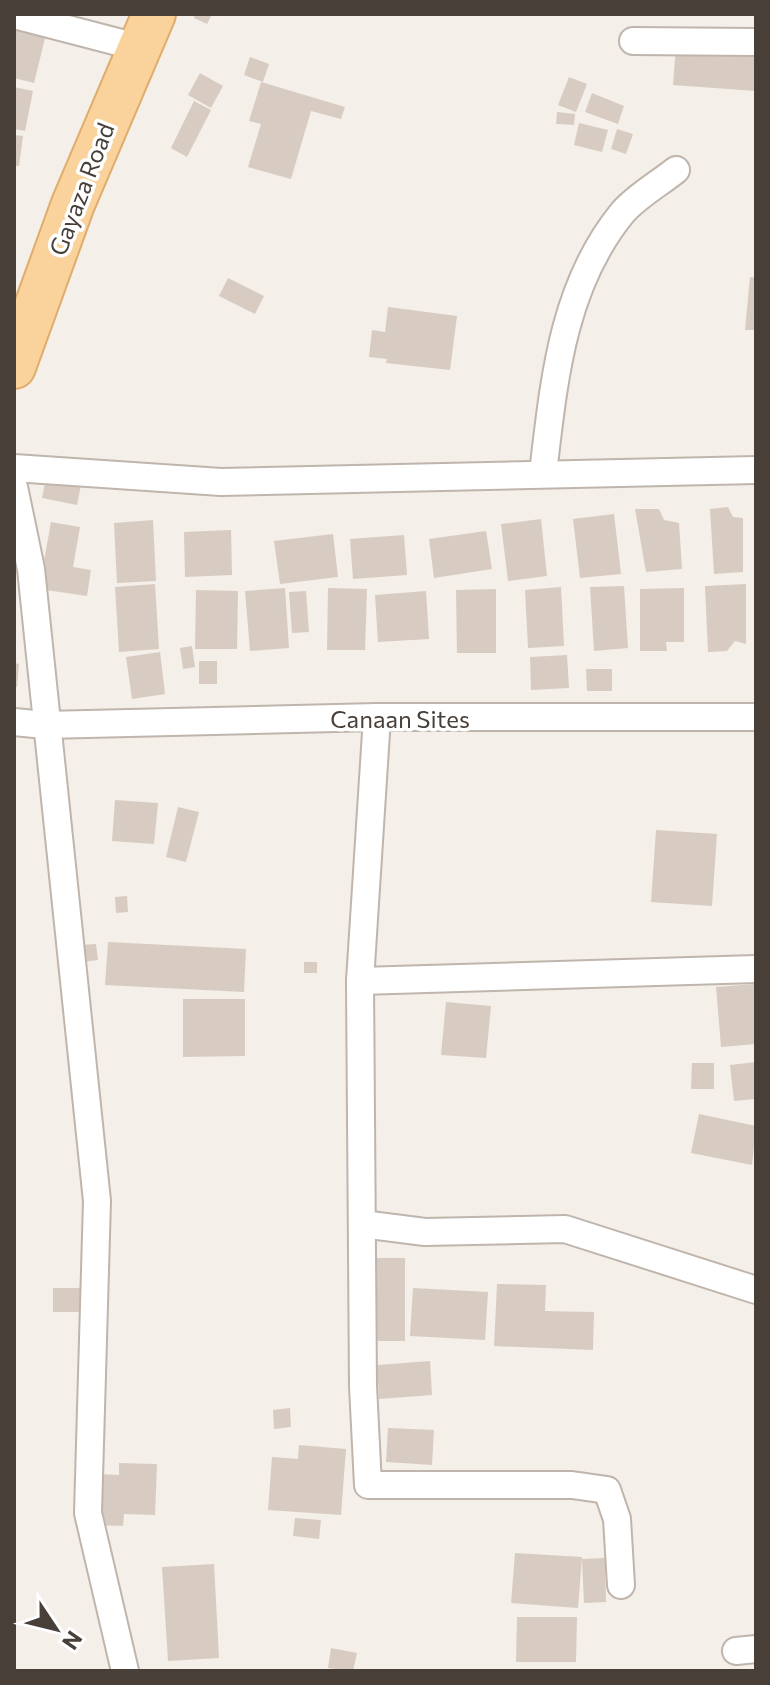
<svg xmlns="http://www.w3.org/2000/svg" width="770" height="1685" viewBox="0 0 770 1685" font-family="Commissioner,sans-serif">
	<rect width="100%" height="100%" fill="#f4efe9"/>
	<g fill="#d8ccc2">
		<polygon points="195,14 212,14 207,24 194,18"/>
		<polygon points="14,28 47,30 34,83 14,78"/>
		<polygon points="676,45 756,51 756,91 673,85"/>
		<polygon points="250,57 269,64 263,82 244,75"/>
		<polygon points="200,73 223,86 211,108 188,95"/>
		<polygon points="569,77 587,84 576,112 558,105"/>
		<polygon points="261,82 345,107 341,119 311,111 291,179 248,167 261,124 249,121"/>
		<polygon points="14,87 33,91 25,131 14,129"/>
		<polygon points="592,93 624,106 618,124 585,112"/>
		<polygon points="194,101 211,110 187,157 171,148"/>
		<polygon points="557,112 575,114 574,125 556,124"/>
		<polygon points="579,123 608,130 602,152 574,145"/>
		<polygon points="617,129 633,134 626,154 611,149"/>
		<polygon points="14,135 23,136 19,166 14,166"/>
		<polygon points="750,277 756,278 756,330 745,330"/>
		<polygon points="228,278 264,296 255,314 219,296"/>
		<polygon points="388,307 457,316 450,370 386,363 387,359 369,357 372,330 385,332"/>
		<polygon points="47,473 82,480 77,505 42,498"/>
		<polygon points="728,507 733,517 743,518 743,572 714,574 710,509"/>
		<polygon points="635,509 659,509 664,520 679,523 682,569 646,572"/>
		<polygon points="614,514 621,574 580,578 573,519"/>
		<polygon points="541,519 547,576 508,581 501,524"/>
		<polygon points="153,520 156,581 117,583 114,523"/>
		<polygon points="51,522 80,527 73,567 91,570 87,596 39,589"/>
		<polygon points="231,530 232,575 185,577 184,532"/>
		<polygon points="486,531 492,569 434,578 429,539"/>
		<polygon points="333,534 338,577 280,584 274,541"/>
		<polygon points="404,535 407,575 353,579 350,539"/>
		<polygon points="155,584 159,649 119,652 115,587"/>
		<polygon points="746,584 746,644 735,641 727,651 708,652 705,586"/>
		<polygon points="624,586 628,648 594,651 590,587"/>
		<polygon points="561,587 564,646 528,648 525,590"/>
		<polygon points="285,588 289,648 250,651 245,591"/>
		<polygon points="328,588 367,589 365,650 327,650"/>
		<polygon points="684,588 684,642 666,642 667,651 640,651 640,589"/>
		<polygon points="496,589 496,653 457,653 456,590"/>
		<polygon points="196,590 238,591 237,649 195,649"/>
		<polygon points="306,591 309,632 292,633 289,592"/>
		<polygon points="426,591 429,639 378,642 375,595"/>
		<polygon points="192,646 195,667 183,669 180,648"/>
		<polygon points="160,652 165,694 132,699 126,657"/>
		<polygon points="567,655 569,688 531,690 530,657"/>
		<rect x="199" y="661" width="18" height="23"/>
		<polygon points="14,663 19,664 17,687 14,687"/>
		<polygon points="586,669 612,669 612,691 587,691"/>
		<polygon points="115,800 158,803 154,844 112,841"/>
		<polygon points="178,807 199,812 186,862 166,857"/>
		<polygon points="656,830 717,834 712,906 651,902"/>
		<polygon points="127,896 128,912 116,913 115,897"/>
		<polygon points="108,942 246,949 244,992 105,985"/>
		<polygon points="96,944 98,960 83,962 81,945"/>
		<rect x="304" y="962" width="13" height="11"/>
		<polygon points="756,984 756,1044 721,1047 716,987"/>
		<polygon points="183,999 245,999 245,1056 183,1057"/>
		<polygon points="446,1002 491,1006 486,1058 441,1055"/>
		<polygon points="756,1062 756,1099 734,1101 730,1065"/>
		<polygon points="692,1063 714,1063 714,1089 691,1089"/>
		<polygon points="699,1114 756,1126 752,1165 691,1153"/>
		<rect x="377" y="1258" width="28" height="83"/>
		<polygon points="497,1284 546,1285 545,1311 594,1312 593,1350 494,1346"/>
		<polygon points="53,1288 90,1288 89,1312 53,1312"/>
		<polygon points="413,1288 488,1292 485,1340 410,1336"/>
		<polygon points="430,1361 432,1395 379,1399 377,1365"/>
		<polygon points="290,1408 291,1427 274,1429 273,1410"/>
		<polygon points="388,1428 434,1430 432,1465 386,1462"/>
		<polygon points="299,1445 346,1449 341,1515 268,1510 272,1457 298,1459"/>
		<polygon points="119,1463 157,1464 155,1515 124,1514 123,1526 96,1525 98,1474 119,1475"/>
		<polygon points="295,1518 321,1520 319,1539 293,1536"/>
		<polygon points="515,1553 582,1557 578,1608 511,1603"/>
		<polygon points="605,1558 606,1602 584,1603 582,1559"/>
		<polygon points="214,1564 219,1658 168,1661 162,1567"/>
		<polygon points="517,1617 577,1617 576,1662 516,1662"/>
		<polygon points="331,1648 357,1653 353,1671 328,1668"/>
	</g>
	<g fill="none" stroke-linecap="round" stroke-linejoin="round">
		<g stroke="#bfb5ac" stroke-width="30">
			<g id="street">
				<polyline points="14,15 137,47"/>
				<polyline points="633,41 756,42"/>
				<polyline points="14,468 221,482 756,470"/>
				<path d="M543,473C554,381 562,286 623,212C637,196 660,183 676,170"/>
				<polyline points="14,487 31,569 97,1201 88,1513 125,1671"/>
				<polyline points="377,717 360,981 363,1386 368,1485 572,1485 607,1490 617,1519 621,1585"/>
				<polyline points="14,722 45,725 377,717 756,717"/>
				<polyline points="360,981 756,969"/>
				<polyline points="362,1224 425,1232 565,1229 756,1290"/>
				<polyline points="736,1651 756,1649"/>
			</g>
		</g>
		<g stroke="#dfac6c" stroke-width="46">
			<polyline id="primary" points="14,367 73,204 154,14"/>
		</g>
		<use href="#street" stroke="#fff" stroke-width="26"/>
		<use href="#primary" stroke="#fad29c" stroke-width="42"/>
	</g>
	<g text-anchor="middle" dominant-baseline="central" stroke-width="7" stroke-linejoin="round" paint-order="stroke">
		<g font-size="24" fill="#473f38" stroke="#fff">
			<text transform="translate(81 189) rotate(-69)">Gayaza Road</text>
			<text x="400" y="718">Canaan Sites</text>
		</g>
	</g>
	<rect width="770" height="1685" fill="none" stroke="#473f38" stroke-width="32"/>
	<g transform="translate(56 1629) rotate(125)" stroke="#ffffff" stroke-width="6" paint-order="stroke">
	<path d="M0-6L14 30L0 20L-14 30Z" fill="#473f38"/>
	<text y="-12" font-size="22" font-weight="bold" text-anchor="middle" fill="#473f38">N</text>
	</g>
</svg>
